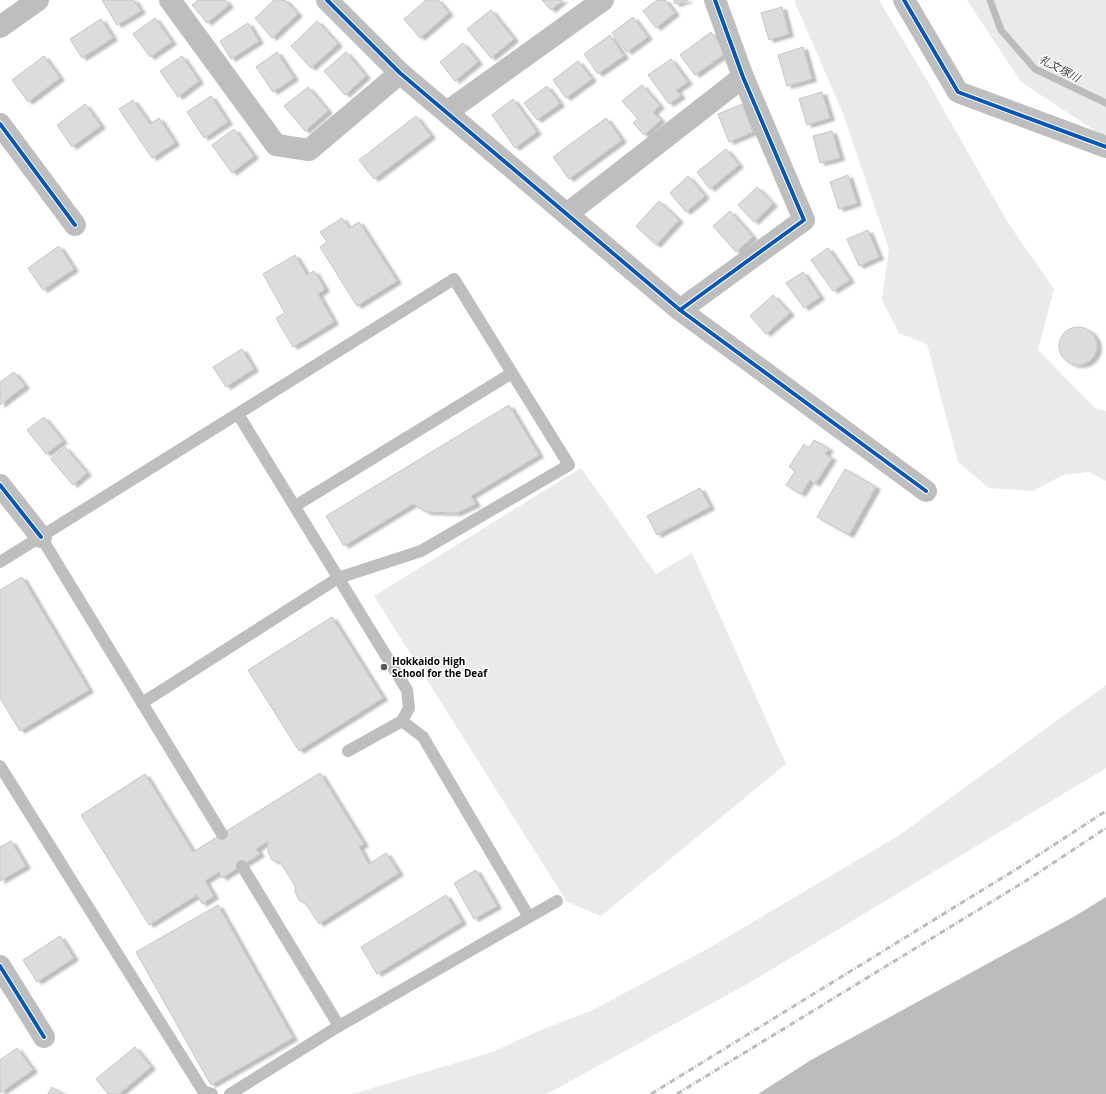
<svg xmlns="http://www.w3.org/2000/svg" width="1106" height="1094" viewBox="0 0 1106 1094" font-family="'Open Sans','Noto Sans JP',sans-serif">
	<defs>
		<filter id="shadow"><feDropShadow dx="4.5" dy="2.5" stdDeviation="1" flood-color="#0004"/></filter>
	</defs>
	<rect width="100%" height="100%" fill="#fff"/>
	<g fill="#eaeaea">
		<polygon points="794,0 879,0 928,82 1008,223 1054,289 1038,350 1095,408 1106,411 1106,481 1089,472 1063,475 1033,491 989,488 958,462 927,344 899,333 882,300 889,249 844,116"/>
		<polygon points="967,0 1106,0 1106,138 1021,82"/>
		<polygon points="581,468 656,574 692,553 786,764 601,916 567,902 374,596"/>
		<polygon points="1106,685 1106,768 749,983 547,1094 352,1094 492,1052 543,1029 591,1011 709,948 898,836"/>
	</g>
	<polygon fill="#bcbcbc" points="1106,897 1106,1094 758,1094 811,1060 1075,916"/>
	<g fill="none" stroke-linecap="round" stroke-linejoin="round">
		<polyline stroke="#bcbcbc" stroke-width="7" points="990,0 1001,30 1035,69 1106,103"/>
	</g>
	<g fill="#dcdcdc" stroke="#c5c5c5" filter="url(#shadow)">
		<polygon points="102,0 134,0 141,11 117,25"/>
		<polygon points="198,0 225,0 229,5 207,23 192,5"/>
		<polygon points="274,0 285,0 298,14 272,38 255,18"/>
		<polygon points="426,0 438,0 449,13 420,38 404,19"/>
		<polygon points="542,0 563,0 551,10"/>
		<polygon points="657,0 665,0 675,13 656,28 643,11"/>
		<polygon points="674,0 688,0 675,4"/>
		<polygon points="782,7 789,34 769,40 761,13"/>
		<polygon points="491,10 514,39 491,58 467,29"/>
		<polygon points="633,17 648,37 627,52 612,33"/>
		<polygon points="155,18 172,42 150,57 133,34"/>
		<polygon points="101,19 113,38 82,58 70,39"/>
		<polygon points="317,21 338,44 311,68 291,46"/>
		<polygon points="248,23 259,41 231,59 220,41"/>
		<polygon points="711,32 726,53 695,75 680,55"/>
		<polygon points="610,35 624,56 598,74 584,54"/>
		<polygon points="463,43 478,62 455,81 440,62"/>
		<polygon points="803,47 812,79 787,86 778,55"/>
		<polygon points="277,52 294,78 273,92 256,67"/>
		<polygon points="346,52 366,76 345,95 324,71"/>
		<polygon points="44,56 60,78 28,102 12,80"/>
		<polygon points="182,56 199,81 178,97 160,71"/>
		<polygon points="671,59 688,82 676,90 681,96 669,104 648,75"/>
		<polygon points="578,61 592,79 566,98 553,80"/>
		<polygon points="642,85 660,106 653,112 661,120 644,135 633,123 638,119 622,101"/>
		<polygon points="547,86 560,104 537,120 524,103"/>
		<polygon points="308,87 328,111 305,131 284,106"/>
		<polygon points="822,92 830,118 807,125 799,99"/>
		<polygon points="211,96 228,122 204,138 187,112"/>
		<polygon points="513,99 537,132 515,148 492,115"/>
		<polygon points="133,100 150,124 159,118 175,143 152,158 119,109"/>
		<polygon points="85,104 101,126 72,147 57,125"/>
		<polygon points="742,104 753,132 729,142 718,114"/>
		<polygon points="416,116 431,136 374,179 359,160"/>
		<polygon points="606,118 622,140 569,179 553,157"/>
		<polygon points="234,129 254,156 232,173 212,145"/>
		<polygon points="832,131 840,158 820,163 813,136"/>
		<polygon points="726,149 739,165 710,189 697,172"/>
		<polygon points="848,175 857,203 839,209 830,182"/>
		<polygon points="688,176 705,196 686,212 670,193"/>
		<polygon points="757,187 773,204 754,222 738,205"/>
		<polygon points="659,201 679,220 656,245 636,226"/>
		<polygon points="730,211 753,237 736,252 713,226"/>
		<polygon points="342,218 349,228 359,222 397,281 357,306 320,247 327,242 320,232"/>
		<polygon points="868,230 879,257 859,266 847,239"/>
		<polygon points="59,246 74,269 43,290 28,268"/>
		<polygon points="828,248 850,280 833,291 811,260"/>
		<polygon points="295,255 307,275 314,271 325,289 318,294 334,322 293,347 276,318 285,313 263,274"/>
		<polygon points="803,272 820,297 804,308 786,283"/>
		<polygon points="773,295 790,313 766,334 750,316"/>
		<circle cx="1078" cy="346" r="19"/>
		<polygon points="242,349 254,369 226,387 213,367"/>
		<polygon points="14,372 25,386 0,405 0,382"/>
		<polygon points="509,405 539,455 471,496 476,504 457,513 427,512 413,504 344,546 326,516"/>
		<polygon points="44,417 63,441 46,454 27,430"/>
		<polygon points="814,440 829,449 825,454 832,458 815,484 810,480 801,494 786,485 795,471 789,467 804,444 809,448"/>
		<polygon points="65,447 87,473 73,485 51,459"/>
		<polygon points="845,469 876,487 849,535 817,517"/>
		<polygon points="700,488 710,507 657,535 647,516"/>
		<polygon points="22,577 89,690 20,731 0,698 0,590"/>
		<polygon points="332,617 383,698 299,751 248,670"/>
		<polygon points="320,773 364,844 359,847 369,864 386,853 399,873 319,924 306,904 299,900 295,892 295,886 281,863 272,860 268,852 268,841 256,849 260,854 222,878 219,872 205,881 214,896 202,904 197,895 149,925 81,815 145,774 193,852"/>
		<polygon points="11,841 26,866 0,881 0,847"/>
		<polygon points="476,870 497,906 474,919 454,883"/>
		<polygon points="446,895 462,922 377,974 361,947"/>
		<polygon points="218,905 293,1038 211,1085 136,952"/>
		<polygon points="60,936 74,958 37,982 23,960"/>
		<polygon points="135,1047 151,1067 119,1094 108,1094 96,1079"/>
		<polygon points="17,1048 33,1070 0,1093 0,1060"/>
		<polygon points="52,1087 63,1094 48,1094"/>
	</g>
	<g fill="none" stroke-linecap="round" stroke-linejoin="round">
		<g stroke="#bebebe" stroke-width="12">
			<polyline points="238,414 407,690 409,708 402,721 348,751"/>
			<polyline points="295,506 512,373"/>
			<polyline points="41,537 222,834"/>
			<polyline points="0,562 454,279 569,465 421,551 338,578 142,703"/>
			<polyline points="402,721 423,737 529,917"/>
			<polyline points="0,766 203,1091 212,1094"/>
			<polyline points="242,866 339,1026"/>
			<polyline points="230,1094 339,1026 557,901"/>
		</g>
		<g stroke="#bebebe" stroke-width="22">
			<polyline points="170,0 276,145 309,150 400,73"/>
			<polyline points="327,0 400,73 680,310 804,220 743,77 715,0"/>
			<polyline points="904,0 958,92 1106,147"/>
			<polyline points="447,112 603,0"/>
			<polyline points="0,124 75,225"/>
			<polyline points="567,214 743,77"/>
			<polyline points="680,310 926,491"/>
			<polyline points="0,485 41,537"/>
			<polyline points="0,966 44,1037"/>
		</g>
		<polyline stroke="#bebebe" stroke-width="22" points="0,27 38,0"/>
		<g stroke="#bdbdbd" stroke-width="3" stroke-dasharray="6 2 1 2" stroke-linecap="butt">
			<polyline points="651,1094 1023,865 1106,811"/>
			<polyline points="677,1094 1032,877 1106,828"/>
		</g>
		<g stroke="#fff" stroke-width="6">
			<g id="cycleway">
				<polyline points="327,0 400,73 680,310 804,220 743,77 715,0"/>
				<polyline points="904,0 958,92 1106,147"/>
				<polyline points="0,124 75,225"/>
				<polyline points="680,310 926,491"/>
				<polyline points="0,485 41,537"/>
				<polyline points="0,966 44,1037"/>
			</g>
		</g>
		<use href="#cycleway" stroke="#0057b8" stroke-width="4"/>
	</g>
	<circle fill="#595959" stroke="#fff" stroke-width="1.5" cx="384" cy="667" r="4"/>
	<g text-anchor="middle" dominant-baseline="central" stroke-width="3" stroke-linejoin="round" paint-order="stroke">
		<g font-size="10" font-weight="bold" fill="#000" stroke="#fff" text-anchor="start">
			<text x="392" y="661">Hokkaido High<tspan x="392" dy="12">School for the Deaf</tspan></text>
		</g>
		<g font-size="11" font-style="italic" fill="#404040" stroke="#fff">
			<text transform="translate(1060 68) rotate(28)">礼文塚川</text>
		</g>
	</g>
</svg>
